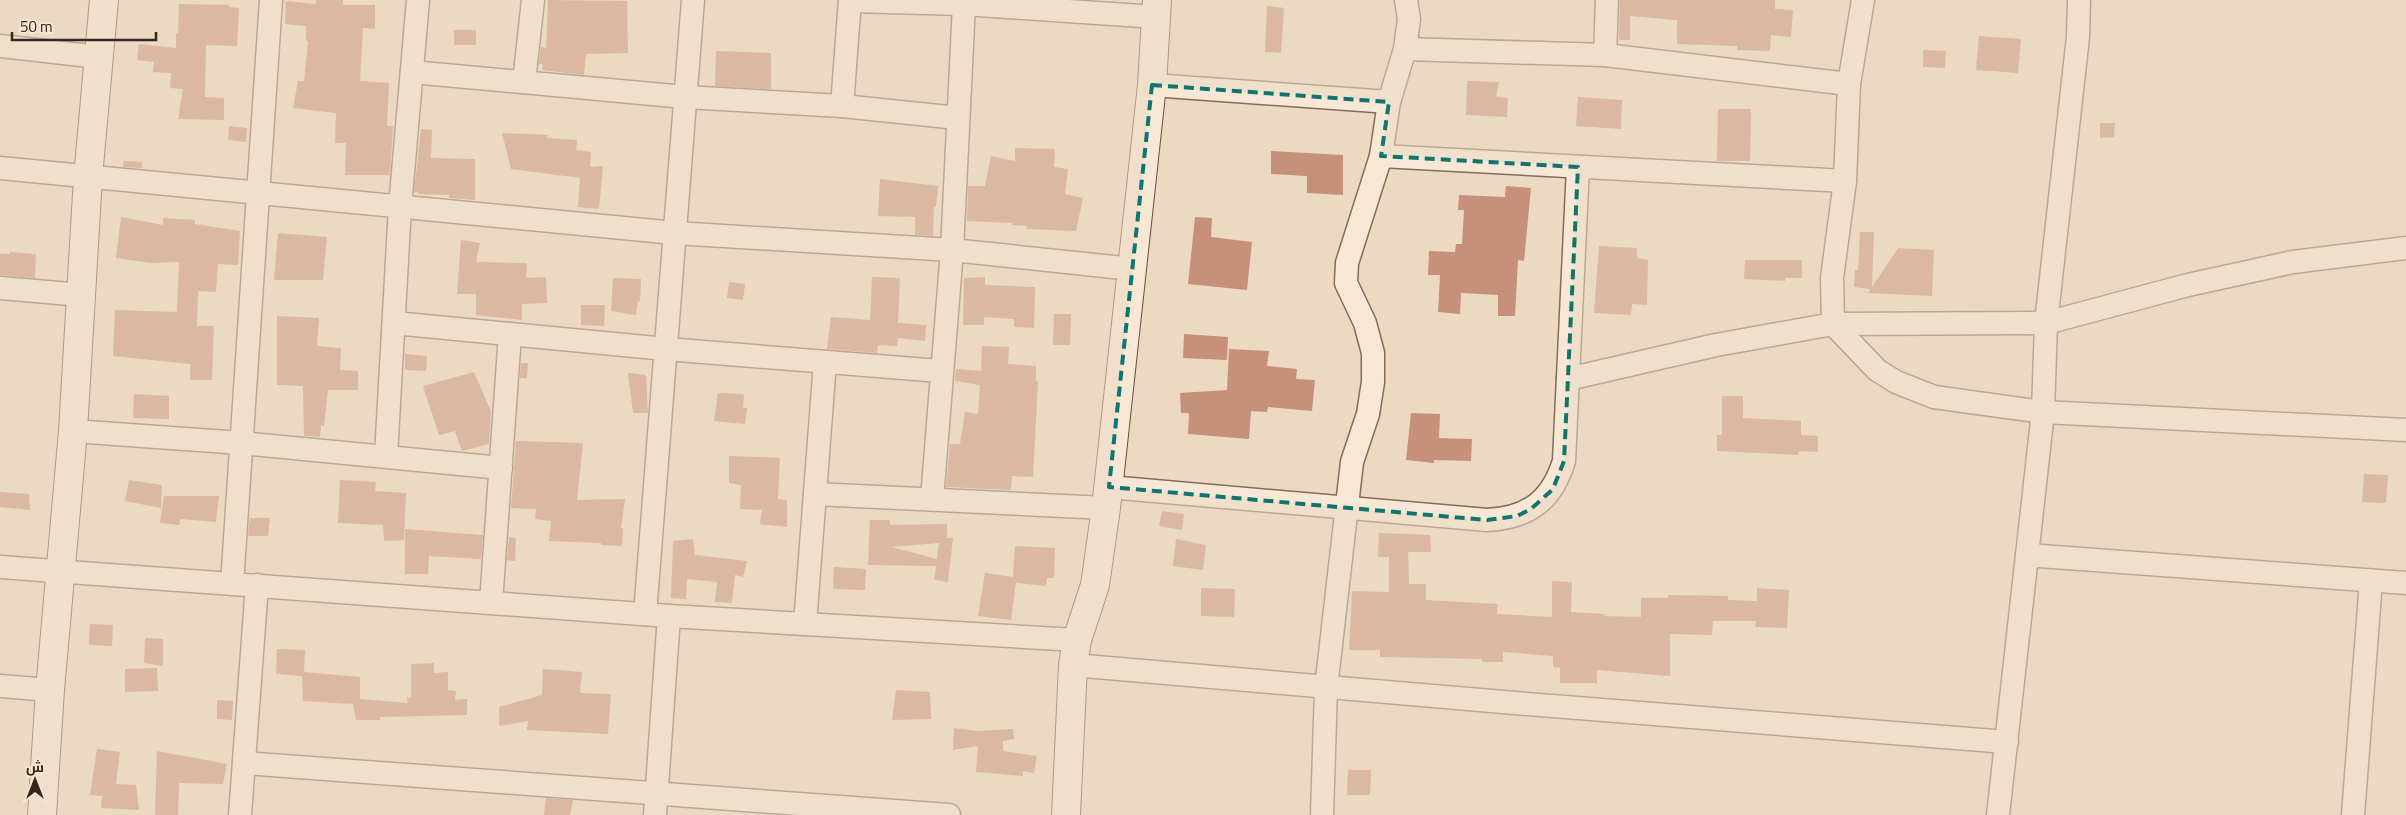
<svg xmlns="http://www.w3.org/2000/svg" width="2406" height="815" viewBox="0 0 2406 815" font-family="Georgia,Cairo,serif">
	<rect width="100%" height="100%" fill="#ebd9c2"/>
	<g fill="#c7907a" fill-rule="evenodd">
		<polygon points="316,0 343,0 343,5 375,5 375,29 363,28 360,81 389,83 387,126 393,126 390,175 345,175 346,143 335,143 336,113 293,108 298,81 304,81 308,41 306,41 306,26 285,24 286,1 316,4"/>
		<polygon points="548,0 627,1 628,53 586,54 584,75 542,70 543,64 539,64 541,47 546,48"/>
		<polygon points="1620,0 1775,0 1775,9 1793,10 1791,37 1771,35 1770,51 1737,50 1737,46 1677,44 1677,20 1630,16 1630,40 1619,40"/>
		<polygon points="179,4 229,5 229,7 239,8 237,46 206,45 205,97 224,98 224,120 178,119 183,89 170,88 171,73 153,72 154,62 137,60 139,44 176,48 176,33 178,33"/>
		<polygon points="1267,6 1284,8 1281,53 1265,52"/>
		<rect x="454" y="30" width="22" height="15"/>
		<polygon points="1979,36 2021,39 2018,73 1976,70"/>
		<polygon points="1923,50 1946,51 1945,68 1923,67"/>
		<polygon points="716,51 771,53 771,89 715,86"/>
		<polygon points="1467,81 1499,82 1496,97 1508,98 1507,117 1466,115"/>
		<polygon points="1578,97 1622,100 1621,129 1576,126"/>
		<polygon points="1718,109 1751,109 1750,161 1717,161"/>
		<polygon points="2100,123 2115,123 2114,137 2100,138"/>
		<polygon points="229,126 247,128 246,142 228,140"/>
		<polygon points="421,129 432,130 431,158 475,159 475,200 449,198 449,195 418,194 418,192 414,192"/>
		<polygon points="502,133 548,135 547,138 577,140 576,150 591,152 590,167 603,166 599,209 578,207 580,178 511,169"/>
		<polygon points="1015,148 1055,149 1054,167 1068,169 1065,194 1083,198 1076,231 1027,229 1027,226 1012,225 1012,223 967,221 968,186 985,186 991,156 1015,161"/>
		<polygon points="1271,151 1343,155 1343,195 1307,193 1307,176 1271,174"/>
		<polygon points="124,161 142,162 142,168 123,167"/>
		<polygon points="880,179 938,186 936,207 934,207 933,236 915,235 915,217 878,216"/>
		<polygon points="1506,186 1531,188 1524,261 1518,260 1515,316 1498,316 1498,295 1461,293 1460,314 1438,312 1440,275 1428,275 1429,251 1455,252 1456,244 1462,244 1464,210 1458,210 1459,195 1505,197"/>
		<polygon points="121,217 163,225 163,218 195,220 195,224 240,231 238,265 218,264 216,292 198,291 197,326 214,326 212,380 190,380 190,364 113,356 115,310 177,312 179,262 151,263 116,258"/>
		<polygon points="1195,217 1212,218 1211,237 1252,242 1247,290 1188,284"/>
		<polygon points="1860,232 1874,232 1872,287 1898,248 1934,250 1932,296 1868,293 1870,289 1854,287 1855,270 1858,270"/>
		<polygon points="278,233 327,237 323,280 274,280"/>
		<polygon points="461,240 480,243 476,262 527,263 526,278 546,277 547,303 522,304 522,320 476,315 476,294 457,294"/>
		<polygon points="1599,246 1637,248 1637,258 1648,260 1647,305 1632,304 1631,315 1594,313"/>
		<polygon points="10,252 36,254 35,278 0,275 0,254 9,254"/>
		<polygon points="1745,260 1802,260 1802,278 1785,278 1785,281 1744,279"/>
		<polygon points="872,277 900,278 898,323 926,325 925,341 898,338 897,346 878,345 877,353 827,349 831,317 870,320"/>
		<polygon points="985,277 985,285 1035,287 1034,328 1014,327 1014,319 984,317 984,325 963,325 964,278"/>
		<polygon points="613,278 641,279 640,301 638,301 636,315 611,311"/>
		<polygon points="729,282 745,284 743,300 727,298"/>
		<polygon points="581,305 605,305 604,326 581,325"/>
		<polygon points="1054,314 1071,314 1070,345 1053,345"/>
		<polygon points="277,316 319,318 317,346 341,348 340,370 358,371 358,390 328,390 324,426 321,425 320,437 304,436 303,386 277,385"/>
		<polygon points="1184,334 1228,337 1227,360 1183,358"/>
		<polygon points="982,346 1009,347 1008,364 1036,366 1036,381 1038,381 1033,477 1012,476 1011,490 946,487 950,444 960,444 965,412 978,414 980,385 955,381 956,369 981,371"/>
		<polygon points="1229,349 1269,351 1267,366 1297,369 1296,379 1315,380 1312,411 1268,407 1267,412 1251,411 1249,439 1188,434 1189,413 1181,413 1180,393 1227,390"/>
		<polygon points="405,354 427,356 426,371 405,370"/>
		<polygon points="521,363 528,363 527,378 520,378"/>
		<polygon points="474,372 491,411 489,444 462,451 455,431 439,435 423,386"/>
		<polygon points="628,373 646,375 648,413 633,413"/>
		<polygon points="718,393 744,394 743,408 747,408 745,424 714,421"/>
		<polygon points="134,394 169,396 169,419 133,418"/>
		<polygon points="1722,396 1743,396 1743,418 1801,421 1801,435 1818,436 1818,452 1799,451 1798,455 1717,451 1717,435 1722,435"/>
		<polygon points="1411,413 1440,414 1439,438 1472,439 1471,461 1434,460 1434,463 1406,460"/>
		<polygon points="516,441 583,443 577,500 625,499 621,528 623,528 622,546 601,545 601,543 549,541 551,521 535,519 536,509 511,508"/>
		<polygon points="729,456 780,458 778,499 787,500 787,527 760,524 762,510 740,509 741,485 729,483"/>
		<polygon points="2364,474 2388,475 2386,503 2362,502"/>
		<polygon points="129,480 162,485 161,508 125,501"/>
		<polygon points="340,480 376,482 375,491 406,493 404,540 384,541 383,525 338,523"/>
		<polygon points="0,492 29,494 30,510 0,507"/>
		<polygon points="164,496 219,496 216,522 180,519 179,525 160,523"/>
		<polygon points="1162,511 1184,514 1182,530 1159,526"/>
		<polygon points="250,518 270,518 268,536 248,536"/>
		<path d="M870,520H890V525L947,524V538H953L948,582L934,580L936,566L868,565ZM939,543L937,559L891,547Z"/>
		<polygon points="405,529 483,535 481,559 429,556 428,574 405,574"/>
		<polygon points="1379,533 1430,535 1431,552 1408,552 1409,584 1426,584 1426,600 1498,604 1497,614 1552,617 1552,581 1572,582 1571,612 1605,614 1604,616 1641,617 1641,598 1668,598 1668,595 1728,596 1728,600 1757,601 1757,588 1789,590 1787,628 1755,627 1756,621 1713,621 1712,635 1670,634 1670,676 1597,670 1597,683 1560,683 1560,668 1553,667 1553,656 1503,652 1503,662 1482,662 1482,659 1380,657 1380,650 1349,650 1352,591 1389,592 1389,557 1378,557"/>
		<polygon points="509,537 516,538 515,561 507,560"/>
		<polygon points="693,539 695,555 747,561 743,577 735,575 732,603 715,602 717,582 687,579 686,599 671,598 673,541"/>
		<polygon points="1176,539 1206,545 1203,570 1173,566"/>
		<polygon points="1015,546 1055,548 1054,578 1047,578 1046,586 1016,583 1011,620 978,616 985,573 1013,577"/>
		<polygon points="834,567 866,569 865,590 833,589"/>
		<polygon points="1201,588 1235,589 1234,617 1201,616"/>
		<polygon points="90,624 113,625 112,646 89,645"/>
		<polygon points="145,638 163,639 163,666 144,663"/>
		<polygon points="277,649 305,650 304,672 360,677 360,699 408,703 407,697 411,698 411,664 434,663 434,673 448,672 448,690 456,691 455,700 467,699 467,715 380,717 380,720 356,720 353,704 303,701 302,676 276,674"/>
		<polygon points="157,668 158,691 125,692 125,669"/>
		<polygon points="543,669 582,672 580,693 611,694 608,734 527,730 528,721 499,726 499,707 542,695"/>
		<polygon points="896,690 930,692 931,719 892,720"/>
		<polygon points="217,700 233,701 232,720 217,719"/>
		<polygon points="954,728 977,731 1013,729 1014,739 1003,741 1003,751 1037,756 1034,773 1023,771 1023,776 976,772 978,746 953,750"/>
		<polygon points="97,749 120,752 116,784 136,785 139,810 101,808 102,796 90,795"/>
		<polygon points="157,751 227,764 223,784 179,783 178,815 155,815"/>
		<polygon points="1348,770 1371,770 1370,795 1347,795"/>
		<polygon points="546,798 573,800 570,815 544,815"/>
	</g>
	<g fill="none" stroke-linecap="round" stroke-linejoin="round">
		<g stroke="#846b5b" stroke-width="25">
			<g id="street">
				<polyline points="1863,0 1849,84 1845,181 1832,278 1833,324 1877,370 1896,382 1934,397 2043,412 2406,430"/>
				<polyline points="850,1 964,4 1156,17"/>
				<polyline points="0,46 99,57"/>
				<polyline points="1405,49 1605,55 1849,84"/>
				<polyline points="1605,55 1607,0"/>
				<polyline points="412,72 685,97 842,106 958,118"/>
				<polyline points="524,82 533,0"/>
				<polyline points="1152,85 1389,102"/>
				<polyline points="842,106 850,0"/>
				<polyline points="1381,156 1845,181"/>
				<polyline points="0,168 675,233 952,250 1133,269"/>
				<polyline points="0,288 82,295"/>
				<polyline points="394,323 666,349 940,371"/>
				<polyline points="1568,379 1716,345 1833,324 2046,323 2188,285 2293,262 2406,248"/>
				<polyline points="73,431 241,443 501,468"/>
				<polyline points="386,456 400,207 418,0"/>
				<path d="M1109,487L1487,520C1529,518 1552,500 1564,461L1578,167"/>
				<polyline points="815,494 1106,508"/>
				<polyline points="932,499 952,250 964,4"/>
				<polyline points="2027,555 2406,583"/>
				<polyline points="0,567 669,616 1077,640"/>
				<polyline points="232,584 271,0"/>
				<polyline points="491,603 510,334"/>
				<polyline points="645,614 693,0"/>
				<polyline points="805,624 825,362"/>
				<polyline points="1073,665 1515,703 2007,742"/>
				<polyline points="0,686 50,690"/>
				<polyline points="244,763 949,815"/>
				<polyline points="240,815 257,585"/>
				<polyline points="655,815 669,616"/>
				<polyline points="1322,815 1326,688 1352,462 1368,414 1373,382 1373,353 1365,323 1346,283 1347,263 1381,156 1389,102 1405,49 1409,19 1406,0"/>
				<polyline points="1998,815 2043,412 2046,323 2078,37 2079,0"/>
				<polyline points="2353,815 2371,581"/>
			</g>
		</g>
		<g stroke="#664c3e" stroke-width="30">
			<g id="secondary">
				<polyline points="42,815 50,690 73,431 88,177 104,0"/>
				<polyline points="1066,815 1073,665 1077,640 1095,585 1106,508 1152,85 1157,0"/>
			</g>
		</g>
		<use href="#street" stroke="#f7e8d5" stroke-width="22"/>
		<use href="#secondary" stroke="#f7e8d5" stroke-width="28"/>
	</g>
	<path d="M0 0H2406V815H0ZM1152,85L1389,102L1381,156L1578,167L1564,461L1553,489L1531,509L1517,516L1487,520L1109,487Z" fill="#ebd9c2" fill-opacity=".55" fill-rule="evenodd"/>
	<path fill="none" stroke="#0f766e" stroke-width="4" stroke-dasharray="10 6" stroke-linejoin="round" d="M1152,85L1389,102L1381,156L1578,167L1564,461L1553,489L1531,509L1517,516L1487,520L1109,487Z"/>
	<g transform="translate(35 780)" stroke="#f3e5d2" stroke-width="4" paint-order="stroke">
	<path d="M0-4L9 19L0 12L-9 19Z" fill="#35261e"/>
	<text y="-8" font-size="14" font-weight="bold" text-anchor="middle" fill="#35261e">ش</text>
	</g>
	<path d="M12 32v8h144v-8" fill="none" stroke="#35261e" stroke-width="2.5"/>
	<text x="20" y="32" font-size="15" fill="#35261e" stroke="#f3e5d2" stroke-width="4" paint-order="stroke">50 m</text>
</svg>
